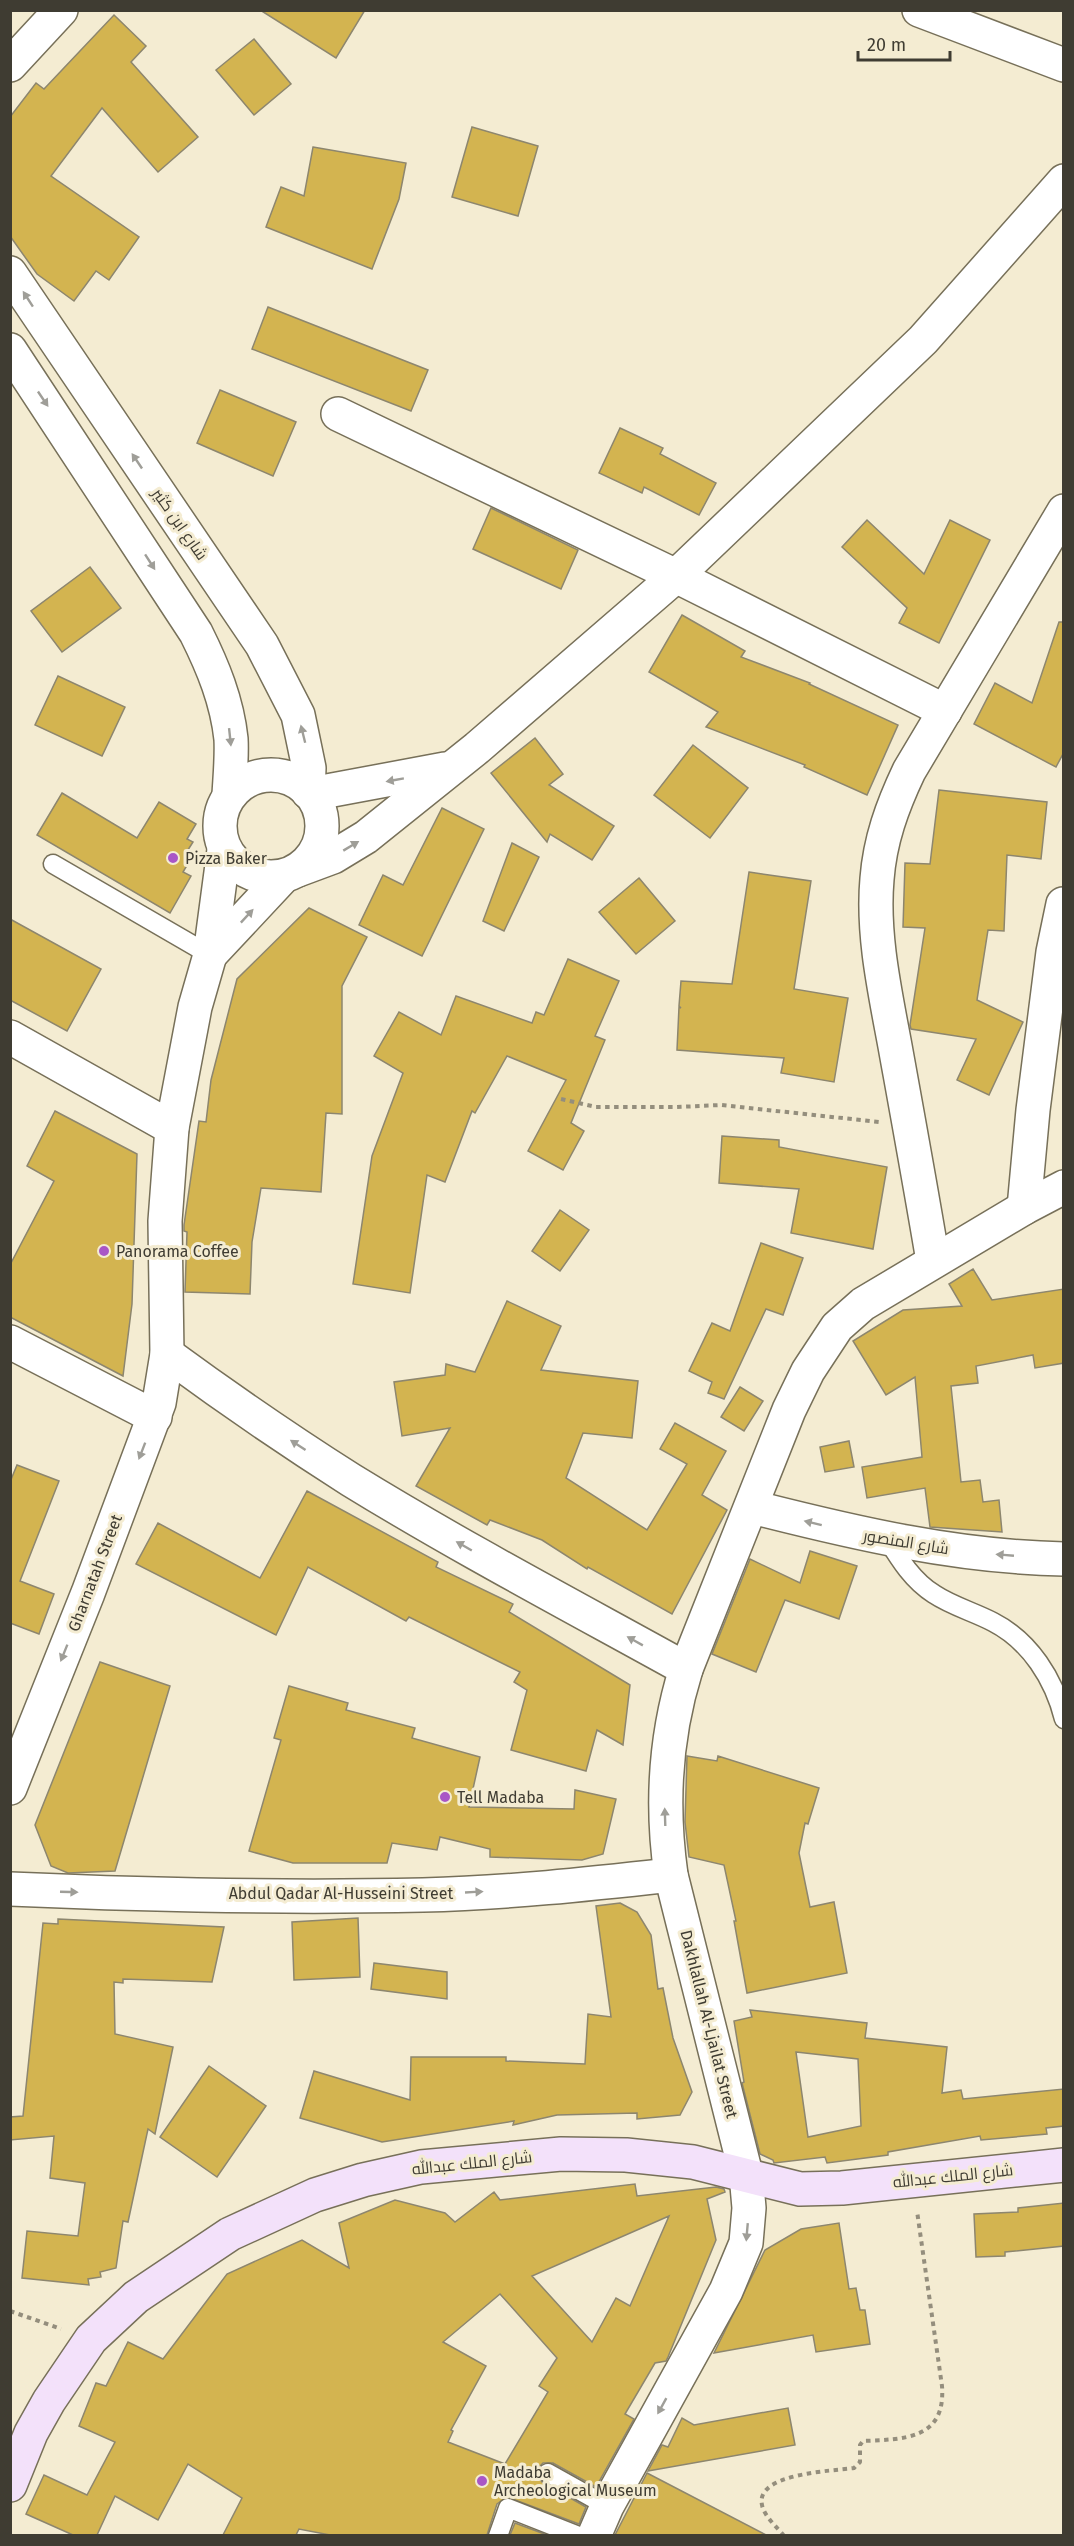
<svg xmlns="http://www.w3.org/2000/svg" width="1074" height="2546" viewBox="0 0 1074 2546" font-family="'Fira Sans',Cairo,sans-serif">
	<rect width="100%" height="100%" fill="#f4ecd2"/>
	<g fill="#d3b450" stroke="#8d866e" stroke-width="1.5" fill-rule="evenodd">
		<polygon points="260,10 365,10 336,58"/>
		<polygon points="114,15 146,46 131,62 198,137 158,172 102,108 51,176 139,237 109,280 96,271 74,301 37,274 10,236 10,117 36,83 44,89"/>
		<polygon points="254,39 291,84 254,115 216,70"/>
		<polygon points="472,127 538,146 518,216 452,197"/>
		<polygon points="313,147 406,163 399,199 372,269 266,227 281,187 304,196"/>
		<polygon points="268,307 428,370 411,411 252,349"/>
		<polygon points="220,390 296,422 273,476 197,443"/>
		<polygon points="620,428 663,448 660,454 716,483 699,515 644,487 642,493 599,473"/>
		<polygon points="491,508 578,550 561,589 473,549"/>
		<polygon points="867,520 924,574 950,520 990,540 939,643 899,623 907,608 842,547"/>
		<polygon points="90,567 121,608 62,652 31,611"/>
		<polygon points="682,615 745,651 741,657 810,683 809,684 898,725 867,795 804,767 805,765 706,727 718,712 649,672"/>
		<polygon points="1059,622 1064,622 1064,752 1056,767 974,724 995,683 1032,703"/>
		<polygon points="58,676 125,707 102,756 35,725"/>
		<polygon points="535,738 563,774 549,785 614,826 592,860 550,834 547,842 491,773"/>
		<polygon points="693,745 748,788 710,838 654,795"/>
		<polygon points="939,790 1047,802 1041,859 1007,855 1004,931 988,930 977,1000 1023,1022 989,1095 957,1080 976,1039 911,1029 910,1025 925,928 903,927 905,863 930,864"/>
		<polygon points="62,793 137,838 159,802 196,824 187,839 193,842 186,853 192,857 183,872 191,876 170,913 37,835"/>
		<polygon points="442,808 484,829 422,956 359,925 383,875 403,885"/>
		<polygon points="512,843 539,857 504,931 483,921"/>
		<polygon points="749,872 811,881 794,989 848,998 834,1082 781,1073 784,1058 677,1050 679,1007 681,1008 679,1006 681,981 732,984"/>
		<polygon points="639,878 675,921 636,954 599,912"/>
		<polygon points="309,908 367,937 342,986 342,1114 326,1113 321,1192 261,1188 252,1242 250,1294 185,1292 187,1232 184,1231 184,1225 199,1121 206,1122 211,1080 237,979"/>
		<polygon points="10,919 101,969 67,1031 10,1000"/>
		<polygon points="568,959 619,981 595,1036 605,1040 571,1123 584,1131 563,1170 528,1151 566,1080 507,1056 475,1113 472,1111 445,1182 427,1175 410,1293 353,1284 372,1156 403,1073 374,1056 399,1012 441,1035 456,996 532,1023 536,1012 544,1015"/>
		<polygon points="55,1111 137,1154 132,1304 123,1376 10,1317 10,1265 54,1181 27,1166"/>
		<polygon points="722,1136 779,1140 779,1147 887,1167 873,1249 791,1233 799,1189 719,1183"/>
		<polygon points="560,1210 589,1230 560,1271 532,1251"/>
		<polygon points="761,1243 803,1258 783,1315 766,1309 724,1399 708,1393 712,1382 689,1371 712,1323 730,1331"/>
		<polygon points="973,1269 992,1300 1064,1289 1064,1363 1035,1368 1033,1355 976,1366 978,1383 951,1386 961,1482 980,1480 983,1502 999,1500 1002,1532 930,1527 925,1488 867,1498 862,1467 922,1457 915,1377 886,1395 853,1341 903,1310 962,1306 949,1284"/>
		<polygon points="507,1301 561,1326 541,1370 638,1381 632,1438 583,1433 566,1478 647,1530 687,1464 660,1449 675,1423 726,1451 702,1495 727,1510 672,1614 588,1567 587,1569 542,1540 490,1520 487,1525 416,1486 450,1428 402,1436 394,1382 445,1375 446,1364 475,1372"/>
		<polygon points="740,1387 763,1401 744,1431 721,1417"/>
		<polygon points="849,1441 854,1467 825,1472 820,1447"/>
		<polygon points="17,1465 59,1481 20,1581 54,1594 39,1634 10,1623 10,1482"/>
		<polygon points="307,1491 438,1562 436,1567 513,1604 509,1612 630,1685 623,1745 597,1730 586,1771 511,1750 527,1690 514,1682 520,1672 409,1617 406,1621 308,1567 276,1635 136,1564 158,1523 260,1578"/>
		<polygon points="810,1551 857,1566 839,1619 785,1600 756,1672 712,1654 750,1559 800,1583"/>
		<polygon points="100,1662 170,1686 115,1871 68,1873 51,1866 35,1825"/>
		<polygon points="289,1686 348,1703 346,1710 415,1728 412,1738 480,1757 469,1807 574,1809 575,1790 616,1799 603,1854 582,1860 490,1857 490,1849 440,1837 437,1850 392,1843 387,1863 293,1863 249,1851 281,1740 274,1738"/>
		<polygon points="687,1756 717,1761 718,1756 819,1788 808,1824 805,1823 799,1853 810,1907 834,1902 847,1973 747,1993 734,1921 736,1921 724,1865 689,1857 685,1822"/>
		<polygon points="620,1903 637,1912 651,1935 658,1989 663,1988 673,2038 692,2092 680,2115 637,2119 637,2113 557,2115 513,2125 514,2121 382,2142 300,2118 314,2071 410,2100 411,2057 506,2057 506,2061 585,2064 588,2014 611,2017 596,1906"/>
		<polygon points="358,1918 360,1977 294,1980 292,1922"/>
		<polygon points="58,1919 224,1927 212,1982 123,1979 123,1983 114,1982 115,2034 173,2047 155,2134 148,2129 128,2222 123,2221 116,2268 100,2272 101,2277 88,2279 89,2285 22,2278 27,2231 78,2236 85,2183 50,2178 54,2136 10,2140 10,2117 23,2116 43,1923 58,1924"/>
		<polygon points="374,1963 447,1972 447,1999 371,1989"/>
		<path d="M750,2010L867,2023L865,2038L947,2047L942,2093L961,2090L963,2099L1064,2089V2126L1046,2128L1047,2134L981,2140L980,2136L888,2152V2155L827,2163L825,2157L774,2163L773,2160L760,2154L742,2083L744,2082L734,2021L752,2017ZM796,2052L858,2059L861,2126L808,2137Z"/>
		<polygon points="209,2066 266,2106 217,2177 160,2137"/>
		<path d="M635,2184L637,2196L716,2187L724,2189L725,2192L707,2199L716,2240L668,2357L666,2361L655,2363L625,2414L634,2419L596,2487L553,2463H543L538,2468L537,2474L542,2482L586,2507L579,2524L507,2497L497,2504L487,2535H330L299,2529L296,2535H223L242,2498L188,2464L158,2520L115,2496L97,2535H73L26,2514L44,2475L87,2495L115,2442L79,2426L96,2383L106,2386L128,2342L163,2359L227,2274L302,2240L349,2268L339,2223L395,2200L445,2213L455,2222L494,2192L500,2200ZM669,2216L630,2306L616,2298L592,2342L532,2276ZM500,2294L557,2358L539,2386L548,2392L505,2464L448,2442L453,2431L451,2430L486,2366L443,2342Z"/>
		<polygon points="1064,2203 1064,2246 1005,2252 1005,2256 976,2257 974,2214 1018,2212 1018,2208"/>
		<polygon points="839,2223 849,2289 856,2288 860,2310 865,2310 870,2344 816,2352 813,2335 714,2353 765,2250 801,2229"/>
		<polygon points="788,2408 795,2445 648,2471 662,2445 668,2447 682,2418 694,2425"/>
		<polygon points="647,2473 766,2535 615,2535"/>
		<polygon points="515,2523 547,2535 510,2535"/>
	</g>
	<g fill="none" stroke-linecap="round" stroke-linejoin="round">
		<g stroke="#777059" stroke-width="21">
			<g id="service">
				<polyline points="53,864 210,955"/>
				<path d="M887,1539C900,1560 913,1581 934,1594C952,1606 974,1612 993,1622C1030,1641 1054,1679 1064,1719"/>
				<polyline points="548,2473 607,2506"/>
				<polyline points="498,2536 508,2508 579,2536"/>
			</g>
		</g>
		<g stroke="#777059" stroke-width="36">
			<g id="minor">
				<polyline points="919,10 1064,65"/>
				<polyline points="10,65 61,10"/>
				<polyline points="338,414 676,576 945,711"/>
				<polyline points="311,794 445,769"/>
				<polyline points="298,870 333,857 366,837 477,748 676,576 923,340 1064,181"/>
				<polyline points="10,1037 172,1128"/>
				<polyline points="1024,1208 1033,1110 1053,952 1063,904"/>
				<path d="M933,1261C921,1189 908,1118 895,1046C885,992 872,934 877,879C880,840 892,807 909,771L1064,511"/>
				<polyline points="10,1342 155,1417"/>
				<path d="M752,1507C854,1533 957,1557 1064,1559"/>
				<polyline points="686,1669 789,1410 808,1371 837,1327 863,1304 1024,1208 1064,1187"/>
				<polyline points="594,2536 607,2506 726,2291 746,2243 749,2208 746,2174"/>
			</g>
		</g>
		<g stroke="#777059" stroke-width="36">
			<g id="tertiary">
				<polyline points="10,273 262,645 298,715 309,768 308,792"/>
				<path d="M10,350L196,633C213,667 227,701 231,739C232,757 230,777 229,795"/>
				<circle cx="271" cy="826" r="51"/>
				<polyline points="210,955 283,877"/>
				<path d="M167,1354C227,1398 288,1440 351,1480C460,1547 574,1607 686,1669C665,1736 661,1805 671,1875L746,2174"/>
				<polyline points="10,1788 88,1593 159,1403 167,1354 165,1221 172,1128 195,1007 210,955 224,850"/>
				<path d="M10,1889C147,1895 286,1898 423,1895C506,1893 589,1884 671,1875"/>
			</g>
		</g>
		<g stroke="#777059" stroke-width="36">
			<polyline id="secondary" points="10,2485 31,2433 49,2401 91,2339 136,2297 230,2234 315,2195 363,2180 421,2167 561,2154 626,2155 693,2162 800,2189 842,2188 1064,2165"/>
		</g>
		<g stroke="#948e7d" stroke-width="4" stroke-dasharray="4.5 4.5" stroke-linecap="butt">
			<polyline points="561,1099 596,1107 677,1107 721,1105 879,1122"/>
			<polyline points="10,2311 61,2329"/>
			<path d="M784,2536C777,2527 764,2516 762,2505C755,2473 833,2471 854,2468L860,2462V2445L863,2441C904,2439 946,2440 942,2386L917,2211"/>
		</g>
		<use href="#service" stroke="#fff" stroke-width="18"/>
		<use href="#minor" stroke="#fff" stroke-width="33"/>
		<use href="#tertiary" stroke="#fff" stroke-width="33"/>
		<use href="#secondary" stroke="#f3e1fa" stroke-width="33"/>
	</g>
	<defs><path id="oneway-solid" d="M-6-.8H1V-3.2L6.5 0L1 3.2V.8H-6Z" transform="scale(1.5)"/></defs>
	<g fill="#9f9e98">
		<use href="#oneway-solid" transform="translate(28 299) rotate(-123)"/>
		<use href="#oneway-solid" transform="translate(43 399) rotate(56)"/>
		<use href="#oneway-solid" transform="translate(137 461) rotate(-124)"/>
		<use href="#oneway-solid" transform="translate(150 562) rotate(57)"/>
		<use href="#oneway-solid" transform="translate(303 734) rotate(-104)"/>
		<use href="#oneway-solid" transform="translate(230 737) rotate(84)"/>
		<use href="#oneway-solid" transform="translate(395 780) rotate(170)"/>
		<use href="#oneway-solid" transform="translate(351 846) rotate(-31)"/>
		<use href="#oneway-solid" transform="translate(247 916) rotate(-47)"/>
		<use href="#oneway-solid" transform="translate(298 1445) rotate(-147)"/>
		<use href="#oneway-solid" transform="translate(142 1451) rotate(111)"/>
		<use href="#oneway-solid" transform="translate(813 1523) rotate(-166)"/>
		<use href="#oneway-solid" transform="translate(464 1546) rotate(-150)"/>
		<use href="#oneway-solid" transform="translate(1005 1555) rotate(-175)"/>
		<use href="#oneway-solid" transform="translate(635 1641) rotate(-151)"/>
		<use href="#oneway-solid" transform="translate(64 1653) rotate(112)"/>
		<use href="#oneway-solid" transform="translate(665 1817) rotate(-92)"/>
		<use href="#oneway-solid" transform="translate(69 1892) rotate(2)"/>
		<use href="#oneway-solid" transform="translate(474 1892) rotate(-3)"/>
		<use href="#oneway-solid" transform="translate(747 2232) rotate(95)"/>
		<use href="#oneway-solid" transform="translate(662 2406) rotate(119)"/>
	</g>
	<g fill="#a956c6" stroke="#f4ecd2" stroke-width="2">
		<circle cx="173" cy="858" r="6"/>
		<circle cx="104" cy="1251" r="6"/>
		<circle cx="445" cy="1797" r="6"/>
		<circle cx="482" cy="2481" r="6"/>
	</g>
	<g text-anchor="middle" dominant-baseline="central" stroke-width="6" stroke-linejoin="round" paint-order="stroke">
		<g font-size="16" fill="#3f3c32" stroke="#f4ecd2">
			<text transform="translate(180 524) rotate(55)">شارع ابن كثير</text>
			<text transform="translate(906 1542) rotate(9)">شارع المنصور</text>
			<text transform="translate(95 1573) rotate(-69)">Gharnatah Street</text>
			<text x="341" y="1893">Abdul Qadar Al-Husseini Street</text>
			<text transform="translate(709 2024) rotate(76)">Dakhlallah Al-Ljailat Street</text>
			<text transform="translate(472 2163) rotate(-6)">شارع الملك عبدالله</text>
			<text transform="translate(953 2176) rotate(-6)">شارع الملك عبدالله</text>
		</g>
		<g font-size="16" fill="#3f3c32" stroke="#f4ecd2" text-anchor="start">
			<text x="185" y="858">Pizza Baker</text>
			<text x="116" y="1251">Panorama Coffee</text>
			<text x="457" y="1797">Tell Madaba</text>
			<text x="494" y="2472">Madaba<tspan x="494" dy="18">Archeological Museum</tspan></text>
		</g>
	</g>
	<rect width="1074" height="2546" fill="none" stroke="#3f3c32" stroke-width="24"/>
	<path d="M858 51v9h92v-9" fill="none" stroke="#3f3c32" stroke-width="3"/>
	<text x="867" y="51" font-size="18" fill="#3f3c32" stroke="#f4ecd2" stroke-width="4.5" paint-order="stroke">20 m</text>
</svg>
